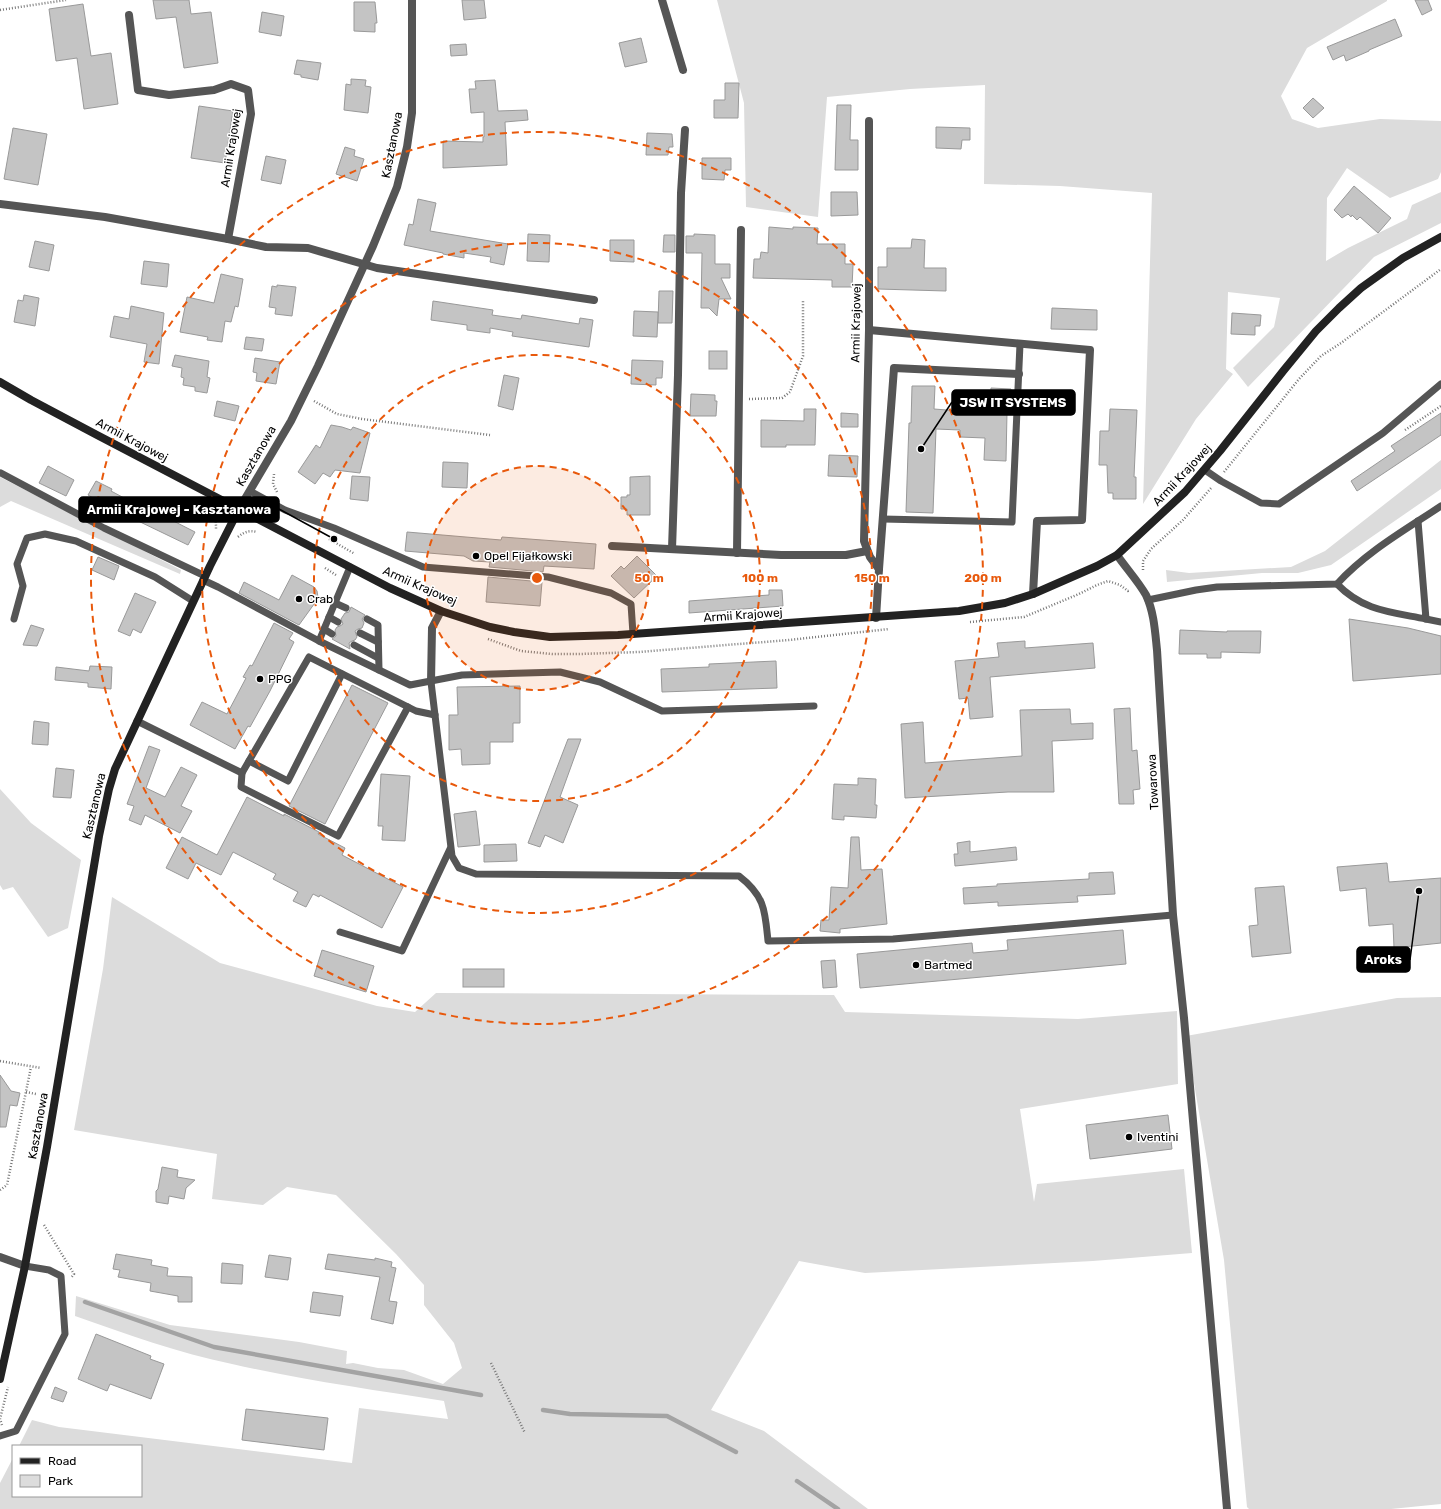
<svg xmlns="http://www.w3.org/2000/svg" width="1441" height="1509" viewBox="0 0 1441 1509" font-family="Rubik,sans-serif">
	<rect width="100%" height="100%" fill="#fff"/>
	<g fill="#dcdcdc">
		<polygon points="717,0 1387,0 1387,1 1307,48 1281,96 1292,119 1318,128 1380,119 1441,121 1441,172 1438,179 1390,198 1347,168 1327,198 1326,261 1348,248 1407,219 1412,205 1441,192 1441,223 1374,257 1248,387 1233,368 1274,327 1280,298 1228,292 1226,369 1233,374 1196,419 1143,504 1152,193 1060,186 984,184 985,85 910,89 827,97 818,217 746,207 744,103"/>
		<polygon points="1441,460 1441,489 1331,565 1298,573 1262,573 1167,582 1166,570 1189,573 1291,567 1325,551"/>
		<polygon points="0,477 181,570 180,574 11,501 0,507"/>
		<polygon points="0,789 31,823 81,860 68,928 48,937 13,887 3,890 0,885"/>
		<path d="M112,897L220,963L377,1006L415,1012L436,993L834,995L845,1012L1078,1019L1177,1011L1178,1084L1020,1109L1034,1202L1037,1184L1184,1169L1192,1253L1093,1261L865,1273L799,1261L711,1410L764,1431L868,1509H0V1483L13,1458V1496H141V1446H19L32,1420L59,1427L352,1463L359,1408L448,1419L444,1401C374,1390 302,1380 232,1364C179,1353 126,1334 75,1316L76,1296L170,1325L299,1342L347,1351L346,1364L353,1363L378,1368L404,1370L443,1384L462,1368L454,1343L424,1305V1285L396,1254L336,1195L287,1187L263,1205L212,1199L217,1154L74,1130L103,969Z"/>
		<polygon points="1441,997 1441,1504 1391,1509 1249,1509 1247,1507 1224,1260 1186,1036 1397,998"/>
	</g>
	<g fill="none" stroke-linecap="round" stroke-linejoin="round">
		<g stroke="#a3a3a3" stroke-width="4.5">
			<polyline points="85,1302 214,1347 481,1395"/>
			<polyline points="543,1410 570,1414 667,1416 736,1452"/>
			<polyline points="797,1481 838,1509"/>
		</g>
	</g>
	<g fill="#c4c4c4" stroke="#999">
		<polygon points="153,0 189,0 191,14 211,12 218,63 184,68 176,17 156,19"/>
		<polygon points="462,0 484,0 486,18 464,20"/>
		<polygon points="1415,0 1428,0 1432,10 1422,15"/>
		<polygon points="354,2 375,2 377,23 375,23 375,32 354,31"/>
		<polygon points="83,4 91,56 111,53 118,104 84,109 77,58 56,61 49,9"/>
		<polygon points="262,12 284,16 281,36 259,32"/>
		<polygon points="1395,19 1402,36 1369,50 1369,51 1346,61 1344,55 1333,60 1327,47"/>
		<polygon points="641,38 647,62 625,67 619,43"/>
		<polygon points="466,44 467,55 451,56 450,45"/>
		<polygon points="297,60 321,63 318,80 301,77 301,75 294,74"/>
		<polygon points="351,79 366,80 365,86 371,87 368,113 344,110 346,84 351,85"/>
		<polygon points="495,80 498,111 527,110 528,120 505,122 507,165 443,168 443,141 483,142 483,137 484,137 484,112 471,113 469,89 476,89 475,81"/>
		<polygon points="725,83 739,83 738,118 714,118 714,100 725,100"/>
		<polygon points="1313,98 1324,108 1313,118 1303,108"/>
		<polygon points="837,105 851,105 850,140 858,140 858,170 835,170"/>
		<polygon points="199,106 233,111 225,163 191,158"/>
		<polygon points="936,127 970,128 970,140 962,140 961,149 936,148"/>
		<polygon points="13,128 47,134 38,185 4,179"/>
		<polygon points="647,133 672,134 673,147 669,147 668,155 646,155"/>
		<polygon points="345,147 355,150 354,156 364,159 357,181 336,174"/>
		<polygon points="266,156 286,160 281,184 261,180"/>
		<polygon points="702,158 731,158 731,170 725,170 724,180 702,179"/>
		<polygon points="1354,186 1391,218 1378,233 1360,217 1357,220 1352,215 1351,217 1348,214 1342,218 1334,210"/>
		<polygon points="831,192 857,192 858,215 831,216"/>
		<polygon points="418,199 436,203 430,231 508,244 504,265 490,262 491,257 464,253 464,258 443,254 443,253 404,245 409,224 413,225"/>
		<polygon points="769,227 793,229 793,227 818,228 817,244 845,244 845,264 853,264 853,266 852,287 832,287 832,280 753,278 754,259 760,259 761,252 768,253"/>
		<polygon points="528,234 550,235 549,262 527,261"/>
		<polygon points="694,234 715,235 715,264 730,264 730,278 721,278 731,299 719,299 717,316 709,308 701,308 702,253 686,253 686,236 694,236"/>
		<polygon points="664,235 675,235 675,252 663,252"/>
		<polygon points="912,239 925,240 924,268 946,268 946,291 878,289 878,267 887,267 887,248 911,248"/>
		<polygon points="610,240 634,240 634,262 610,261"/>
		<polygon points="35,241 54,245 49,271 29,267"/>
		<polygon points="144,261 169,264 167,287 141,284"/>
		<polygon points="221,274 243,279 238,307 235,306 231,322 225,321 222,342 207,340 208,337 180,332 187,297 214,303"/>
		<polygon points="277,285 296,287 292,316 275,314 276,308 269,307 272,286 277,287"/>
		<polygon points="659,291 673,291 672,323 658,323"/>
		<polygon points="24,295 39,298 35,326 14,322 18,300 23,301"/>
		<polygon points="433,301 493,310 492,315 521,319 522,315 579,324 580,318 593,320 589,347 512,336 513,332 490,328 490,333 467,330 467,325 431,320"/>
		<polygon points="131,306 164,313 159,364 144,362 147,344 110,337 114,316 129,319"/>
		<polygon points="1052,308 1097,310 1097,330 1051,329"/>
		<polygon points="634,311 658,312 657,337 633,336"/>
		<polygon points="1232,313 1261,315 1260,326 1255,326 1255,335 1231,334"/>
		<polygon points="246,337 264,339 262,351 244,349"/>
		<rect x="709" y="351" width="18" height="18"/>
		<polygon points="175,355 209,361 207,377 210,378 207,393 195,391 195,387 183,385 184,378 181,377 182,368 172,366"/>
		<polygon points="255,358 280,362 276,384 256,381 257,373 253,372"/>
		<polygon points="632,360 663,361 662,378 656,378 656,385 631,384"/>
		<polygon points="504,375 519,378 513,410 498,406"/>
		<polygon points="912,386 935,386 934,409 960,411 990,411 991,388 1011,389 1011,412 1007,412 1006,461 984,460 985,438 960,437 960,430 936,429 933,513 906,512 909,423 911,423"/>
		<polygon points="691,394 715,395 715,401 717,401 716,416 690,416"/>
		<polygon points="217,401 239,406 235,421 214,416"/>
		<polygon points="804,409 816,409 815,445 786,445 786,447 761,447 761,420 804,421"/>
		<polygon points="1110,409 1137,410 1134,477 1136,477 1136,499 1113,499 1113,493 1108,493 1107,465 1099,465 1100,431 1109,431"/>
		<polygon points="841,413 858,414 858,427 841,427"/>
		<polygon points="1441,413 1441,435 1357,491 1351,481 1395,451 1391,446"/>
		<polygon points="331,425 342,427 351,430 353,427 370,433 360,473 335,470 330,477 323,473 315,484 298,472 316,445 320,448"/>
		<polygon points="829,455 858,456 857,477 828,476"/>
		<polygon points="443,462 468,463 467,488 442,487"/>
		<polygon points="48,466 74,480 66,496 39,483"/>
		<polygon points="352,476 370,477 368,501 350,499"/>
		<polygon points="650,476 650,515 627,515 627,509 621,509 621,497 627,497 627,495 630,495 630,477"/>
		<polygon points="96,481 112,489 111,491 141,507 142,505 195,532 188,545 134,519 134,521 88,495"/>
		<polygon points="407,532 501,540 502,537 596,544 594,569 544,566 543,572 489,567 490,562 473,561 464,556 405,551"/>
		<polygon points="637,556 657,576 634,598 611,576 621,566 624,569"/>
		<polygon points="98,557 119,566 114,580 92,570"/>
		<polygon points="292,575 314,587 317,591 318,597 317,600 299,625 239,593 244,582 279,600"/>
		<polygon points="488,577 542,582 540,606 486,602"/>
		<polygon points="769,590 782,590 783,606 689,613 689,601 769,595"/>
		<polygon points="135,593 156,602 141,633 133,629 130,636 118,631"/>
		<polygon points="351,607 365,615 362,619 364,623 362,628 358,629 355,631 357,637 355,640 352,641 349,643 350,649 332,639 336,636 335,630 337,627 340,626 343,624 341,619 345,613 349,612"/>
		<polygon points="1349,619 1408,628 1441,636 1441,674 1353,681"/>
		<polygon points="274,623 293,633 289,639 294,642 270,691 250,727 248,726 235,749 190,725 202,702 227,714 246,678 243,677 250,665 252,666"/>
		<polygon points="31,625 44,629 37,646 23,645"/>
		<polygon points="1180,630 1227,632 1227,631 1261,631 1260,653 1221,652 1221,658 1207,658 1207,654 1179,654"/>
		<polygon points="1025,641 1025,648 1093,643 1095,668 990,677 993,717 970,719 968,698 959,699 955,661 999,657 997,643"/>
		<polygon points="776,661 777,688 662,692 661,669 709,667 709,664"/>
		<polygon points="90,666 112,667 111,689 88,687 88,683 55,680 56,667 89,671"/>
		<polygon points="352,685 388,703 325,824 289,806"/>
		<polygon points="520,686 520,723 513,723 513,742 490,742 490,764 462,765 461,749 449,750 449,715 458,715 457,687"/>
		<polygon points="1130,708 1132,751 1137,750 1140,789 1133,790 1134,804 1119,804 1114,709"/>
		<polygon points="1070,709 1071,724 1093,723 1093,739 1052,741 1054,792 1008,792 905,798 901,724 923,722 925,763 1022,756 1020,710"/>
		<polygon points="34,721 49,723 48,745 32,744"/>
		<polygon points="568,739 581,739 560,797 578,805 563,843 545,835 540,847 528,843"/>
		<polygon points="149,746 160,750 146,788 165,797 181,767 197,775 181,806 192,811 180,833 145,815 141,825 129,820 134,806 127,804"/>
		<polygon points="56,768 74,770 71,798 53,797"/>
		<polygon points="381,774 410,776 405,841 382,840 383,826 378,826"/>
		<polygon points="858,778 876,779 875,805 877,805 876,818 844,816 844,820 832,819 834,784 858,785"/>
		<polygon points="247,797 284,816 284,814 319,832 318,834 345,848 342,855 403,887 382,928 320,895 319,897 313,894 306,907 293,901 298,892 273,879 276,874 233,852 221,875 196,863 188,879 166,868 182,837 217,855"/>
		<polygon points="476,811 480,845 458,847 454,814"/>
		<polygon points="851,837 859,837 861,870 882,869 887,924 840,929 840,933 820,931 821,920 829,920 831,887 848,888"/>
		<polygon points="970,841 970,852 1016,847 1017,860 955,866 954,854 958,854 957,843"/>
		<polygon points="516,844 517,861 484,862 484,845"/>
		<polygon points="1387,863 1389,882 1441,878 1441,943 1394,948 1393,924 1369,926 1366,888 1340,891 1337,867"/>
		<polygon points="1113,872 1115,894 1077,896 1078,902 998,906 998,902 964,904 963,888 997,886 997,884 1089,879 1089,873"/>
		<polygon points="1284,886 1291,953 1252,957 1249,926 1258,925 1255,888"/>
		<polygon points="1123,930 1126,964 860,988 857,954 972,943 973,953 1008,950 1007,940"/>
		<polygon points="322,950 374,966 366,992 314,976"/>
		<polygon points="835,960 837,987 823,988 821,961"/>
		<rect x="463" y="969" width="41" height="18"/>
		<polygon points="0,1075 11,1091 20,1093 17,1106 10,1105 6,1127 0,1127"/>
		<polygon points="1168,1115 1172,1149 1090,1159 1086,1125"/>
		<polygon points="162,1167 178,1170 177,1177 195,1180 186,1188 184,1199 169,1196 168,1204 156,1202 156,1191 158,1189"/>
		<polygon points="116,1254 152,1260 151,1265 168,1268 167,1276 192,1277 192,1302 178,1302 178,1296 150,1291 151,1283 118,1277 120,1270 113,1269"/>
		<polygon points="328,1254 375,1260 375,1258 392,1262 391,1267 396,1268 389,1301 397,1302 393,1324 371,1319 380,1277 325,1269"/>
		<polygon points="269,1255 291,1258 288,1280 265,1277"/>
		<polygon points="222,1263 243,1265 242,1284 221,1283"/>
		<polygon points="313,1292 343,1296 340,1316 310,1312"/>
		<polygon points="96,1334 151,1356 150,1359 164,1364 151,1399 110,1384 107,1391 78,1379"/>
		<polygon points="55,1387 67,1392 63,1402 51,1398"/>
		<polygon points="246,1409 328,1418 324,1450 242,1440"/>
	</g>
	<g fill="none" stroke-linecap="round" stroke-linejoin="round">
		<g stroke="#777" stroke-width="2.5" stroke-dasharray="1 2" stroke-linecap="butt">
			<polyline points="0,10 66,0"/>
			<polyline points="749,399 782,398 790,392 803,356 803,300"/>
			<polyline points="314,401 337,414 362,419 490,435"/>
			<polyline points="1405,430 1441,406"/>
			<polyline points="1224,472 1299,379 1321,356 1341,343 1441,269"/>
			<polyline points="274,474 273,484 277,492"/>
			<path d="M210,508C216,513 216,522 216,529"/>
			<path d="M238,537C244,532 249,530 257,532"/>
			<polyline points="329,539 355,554"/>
			<polyline points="325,568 336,575"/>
			<polyline points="1143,570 1143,561 1151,549 1183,520 1212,487"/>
			<polyline points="970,622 1024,617 1079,594 1097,585 1108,581 1120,585 1128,591 1130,590"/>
			<polyline points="488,639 521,651 552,654 580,654 639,652 789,640 889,629"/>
			<polyline points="0,1061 41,1068"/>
			<polyline points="26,1092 36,1094"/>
			<polyline points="0,1190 7,1185 31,1067"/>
			<polyline points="44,1225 74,1274 71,1278"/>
			<polyline points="491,1363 525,1433"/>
			<polyline points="2,1425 0,1419 8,1387"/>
		</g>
		<g stroke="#555" stroke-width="7">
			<polyline points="1205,470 1221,481 1261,503 1279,504 1383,433 1441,384"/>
			<polyline points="1,473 104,528 205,576"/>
			<polyline points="250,491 285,510 334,528 423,567 548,577 611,593 631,604 633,634"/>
			<polyline points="883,519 1012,522 1020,344"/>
			<polyline points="350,567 319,641 410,685 462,675 560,672 600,682 662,711 814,706"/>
			<polyline points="203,580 218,587 319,641"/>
			<path d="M1337,584C1363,611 1391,612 1426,619L1418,521"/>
			<path d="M1148,600L1196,590L1217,587L1337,584C1366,552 1405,530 1441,506"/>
			<polyline points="335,603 346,608"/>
			<polyline points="329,617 338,622"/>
			<polyline points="14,619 23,586 17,564 27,538 45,534 76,541 155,577 193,601"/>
			<polyline points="367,619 378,625 379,670"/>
			<polyline points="1426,619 1441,622"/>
			<polyline points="324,629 332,634"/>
			<polyline points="360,633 378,642"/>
			<polyline points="354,645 378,658"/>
			<path d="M431,682L452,856L459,868L476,874L739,876C765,896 765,911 768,941L893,939L1173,915"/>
			<polyline points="137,721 242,773 309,657 416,711 435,715"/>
			<polyline points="249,761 288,781 342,674"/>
			<polyline points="242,773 241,787 338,836 408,707"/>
			<polyline points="340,932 402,951 450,849"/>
			<polyline points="0,1436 16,1431 65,1334 61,1276 49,1270 25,1266"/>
		</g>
		<g stroke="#555" stroke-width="8">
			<polyline points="662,0 683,70"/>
			<polyline points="129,15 138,90 169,95 214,90 231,84 248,90 251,114 228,239"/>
			<polyline points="869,121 869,330 864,541 870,557 879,569 876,618"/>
			<polyline points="0,204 105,217 228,239 266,247 308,248 377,268 594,300"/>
			<polyline points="869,330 1090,350 1082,520 1037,521 1033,594"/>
			<polyline points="239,509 291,421 318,366 373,246 397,187 407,147 412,113 412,0"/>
			<polyline points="612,546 781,555 846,555 867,551"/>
			<polyline points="672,549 678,375 681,193 685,130"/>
			<polyline points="737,553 741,230"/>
			<path d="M1117,555C1126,568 1138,581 1146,595C1154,612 1155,631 1157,650L1173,915L1184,1018L1227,1509"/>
			<polyline points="879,569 894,368 1019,374"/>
			<polyline points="431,682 432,628 441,611"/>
			<polyline points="0,1257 25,1266"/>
		</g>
		<g stroke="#222" stroke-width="8">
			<polyline points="0,382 31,400 97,435 390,588 441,611 490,627 514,632 550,637 618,635 959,611 1005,603 1033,594 1097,566 1117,555 1185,492 1220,451 1284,370 1316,331 1339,308 1361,288 1403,258 1441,237"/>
			<polyline points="0,1379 25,1266 47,1147 99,836 109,789 115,769 210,566 239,509"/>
		</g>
	</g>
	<circle cx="537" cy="578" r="112" fill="#e8590c" fill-opacity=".12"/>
	<g fill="none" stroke="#e8590c" stroke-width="2" stroke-dasharray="7 5">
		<circle cx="537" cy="578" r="112"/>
		<circle cx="537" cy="578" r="223"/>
		<circle cx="537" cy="578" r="335"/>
		<circle cx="537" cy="578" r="446"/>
	</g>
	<g fill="#000" stroke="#fff" stroke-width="1.5">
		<circle cx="476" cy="556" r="4"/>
		<circle cx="299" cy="599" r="4"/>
		<circle cx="260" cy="679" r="4"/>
		<circle cx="916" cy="965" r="4"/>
		<circle cx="1129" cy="1137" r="4"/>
	</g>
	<g text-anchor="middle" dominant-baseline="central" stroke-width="3" stroke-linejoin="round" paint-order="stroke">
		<g font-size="12" fill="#000" stroke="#fff">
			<text transform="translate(392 145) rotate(-79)">Kasztanowa</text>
			<text transform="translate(231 148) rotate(-81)">Armii Krajowej</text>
			<text transform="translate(856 323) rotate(-89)">Armii Krajowej</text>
			<text transform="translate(132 440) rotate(28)">Armii Krajowej</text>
			<text transform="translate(256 456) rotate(-60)">Kasztanowa</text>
			<text transform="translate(1182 475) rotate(-47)">Armii Krajowej</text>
			<text transform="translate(420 586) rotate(24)">Armii Krajowej</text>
			<text transform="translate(743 615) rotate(-4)">Armii Krajowej</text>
			<text transform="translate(1153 782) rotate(-93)">Towarowa</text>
			<text transform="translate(94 806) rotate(-77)">Kasztanowa</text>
			<text transform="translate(38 1126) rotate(-80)">Kasztanowa</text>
		</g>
		<g font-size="12" fill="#000" stroke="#fff" text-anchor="start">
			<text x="484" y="556">Opel Fijałkowski</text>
			<text x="307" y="599">Crab</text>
			<text x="268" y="679">PPG</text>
			<text x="924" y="965">Bartmed</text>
			<text x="1137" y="1137">Iventini</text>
		</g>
	</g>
	<circle cx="537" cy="578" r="6" fill="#e8590c" stroke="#fff" stroke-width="2"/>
	<g font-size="12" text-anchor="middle" font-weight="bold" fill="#e8590c" stroke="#fff" stroke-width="3" stroke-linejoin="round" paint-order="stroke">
		<text x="649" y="582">50 m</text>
		<text x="760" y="582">100 m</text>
		<text x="872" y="582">150 m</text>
		<text x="983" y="582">200 m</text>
	</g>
	<path fill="none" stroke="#000" stroke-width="1.5" d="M921 449L952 402M334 539L279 509M1419 891L1410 960"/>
	<g fill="#000" stroke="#fff" stroke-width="1.5">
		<circle cx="921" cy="449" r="4"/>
		<circle cx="334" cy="539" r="4"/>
		<circle cx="1419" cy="891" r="4"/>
	</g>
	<g fill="#000" stroke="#000" stroke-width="1.5">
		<rect x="952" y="390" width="123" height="25" rx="4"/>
		<rect x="79" y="497" width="200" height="25" rx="4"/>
		<rect x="1357" y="947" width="53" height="25" rx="4"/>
	</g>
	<g font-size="13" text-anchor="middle" font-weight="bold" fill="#fff">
		<text x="1013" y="407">JSW IT SYSTEMS</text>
		<text x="179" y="514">Armii Krajowej - Kasztanowa</text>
		<text x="1383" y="964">Aroks</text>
	</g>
	<rect x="12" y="1445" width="130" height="52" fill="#ffffff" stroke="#999999"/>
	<rect x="20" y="1458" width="20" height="6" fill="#222222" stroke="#999999"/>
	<text x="48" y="1465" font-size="12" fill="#000000">Road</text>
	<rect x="20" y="1475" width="20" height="12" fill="#dcdcdc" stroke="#999999"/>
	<text x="48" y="1485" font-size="12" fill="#000000">Park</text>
</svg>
